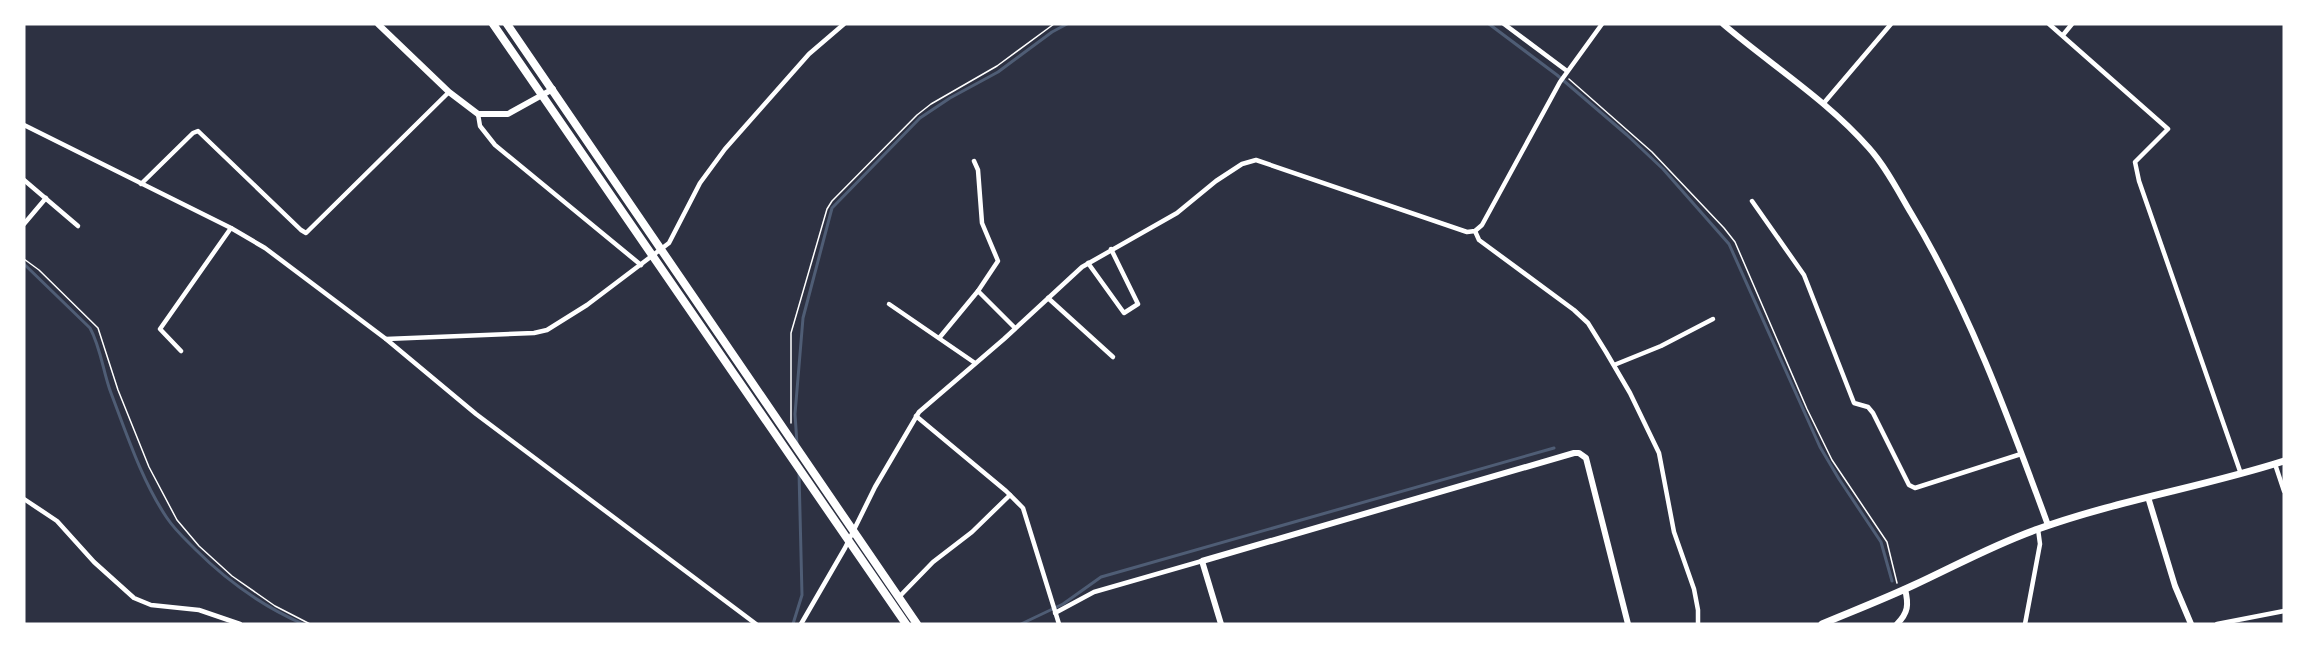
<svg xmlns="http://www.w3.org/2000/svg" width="2308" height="648" viewBox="0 0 2308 648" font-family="Roboto,sans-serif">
	<rect width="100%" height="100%" fill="#2d3142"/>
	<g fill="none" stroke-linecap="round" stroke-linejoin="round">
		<g stroke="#4f5d75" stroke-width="3">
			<polyline points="1489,24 1557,75 1627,135 1663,169 1729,244 1820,447 1839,479 1881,542 1892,581"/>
			<path d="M24,264L90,328C101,348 103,372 111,393C127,435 142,481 167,518C175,530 185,539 195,549C227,581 262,606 303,624"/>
			<polyline points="797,444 795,414 803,318 832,208 920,118 950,98 998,72 1052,32 1067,24"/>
			<polyline points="24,623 25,624"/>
			<polyline points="793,624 802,595 799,472"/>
			<polyline points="1021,624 1063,604 1101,577 1554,448"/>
		</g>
		<g stroke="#fff" stroke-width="1.5">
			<polyline points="1569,79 1652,152 1724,228 1735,242 1807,409 1832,460 1887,542 1897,583"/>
			<polyline points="24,259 39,270 98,328 118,390 149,467 177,520 199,546 232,576 275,606 310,624"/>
			<polyline points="791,423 791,333 827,209 832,201 917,115 931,104 997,66 1054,24"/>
		</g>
		<g stroke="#fff" stroke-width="4.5">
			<polyline points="1504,24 1567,71"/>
			<polyline points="2049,24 2168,129 2135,162 2139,181 2241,474"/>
			<polyline points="2063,35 2072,24"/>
			<polyline points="1823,104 1891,24"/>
			<polyline points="478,114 480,126 495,145 641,265"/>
			<polyline points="24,125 231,228 265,248 386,339 476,414 756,624"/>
			<polyline points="974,161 978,170 982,223 998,261 978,291"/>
			<polyline points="24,180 78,226"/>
			<polyline points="141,184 193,133 198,131 301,230 306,233 449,92"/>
			<polyline points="1752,201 1804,275 1854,403 1868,407 1873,413 1909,485 1915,488 2021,454"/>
			<polyline points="24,224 46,198"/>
			<polyline points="1475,231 1479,240 1574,310 1588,323 1606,352 1630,393 1659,453 1674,532 1694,589 1698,610 1698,624"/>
			<polyline points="1088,263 1124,313 1138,304 1111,249"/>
			<polyline points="1048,298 1113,357"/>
			<polyline points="889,304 975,363"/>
			<polyline points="940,337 978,291 1015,328"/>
			<polyline points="386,339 534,333 547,330 587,305 669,243 700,183 725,149 809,54 844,24"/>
			<polyline points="181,351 160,329 231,228"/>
			<polyline points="1614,365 1661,346 1713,319"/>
			<polyline points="916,416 1006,491 1023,508 1059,624"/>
			<polyline points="2275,464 2284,491"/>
			<polyline points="24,499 57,521 94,562 134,598 151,605 199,610 240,624"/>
			<polyline points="899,597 933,562 972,532 1010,495"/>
			<polyline points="1055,613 1094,592 1202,561"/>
			<polyline points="801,624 845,548 875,487 919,412 1004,339 1082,267 1177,213 1216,181 1242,164 1256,160 1467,232 1475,231 1482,225 1560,82 1602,24"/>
			<polyline points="2025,624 2040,544 2038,529"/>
			<polyline points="2217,624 2284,611"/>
		</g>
		<g stroke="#fff" stroke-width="6">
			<polyline points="378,24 449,92 478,114 508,114 553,89"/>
			<path d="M1723,24C1771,65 1827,100 1869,148C1886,167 1898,191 1911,213C1970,311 2009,419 2048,525"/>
			<polyline points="2148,497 2175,586 2191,624"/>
			<polyline points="1221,624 1202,561 1574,453 1579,453 1586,458 1628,624"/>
			<path d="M1897,624C1908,613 1909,605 1905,589"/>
		</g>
		<path stroke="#fff" stroke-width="7" d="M1822,624C1853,611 1884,599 1914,585C1955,566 1995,544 2038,529C2119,500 2203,487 2284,461"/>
		<g stroke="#fff" stroke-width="8">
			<polyline points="493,24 906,624"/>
			<polyline points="507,24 917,624"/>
		</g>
	</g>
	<rect width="2308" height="648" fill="none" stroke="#ffffff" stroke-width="51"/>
</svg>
